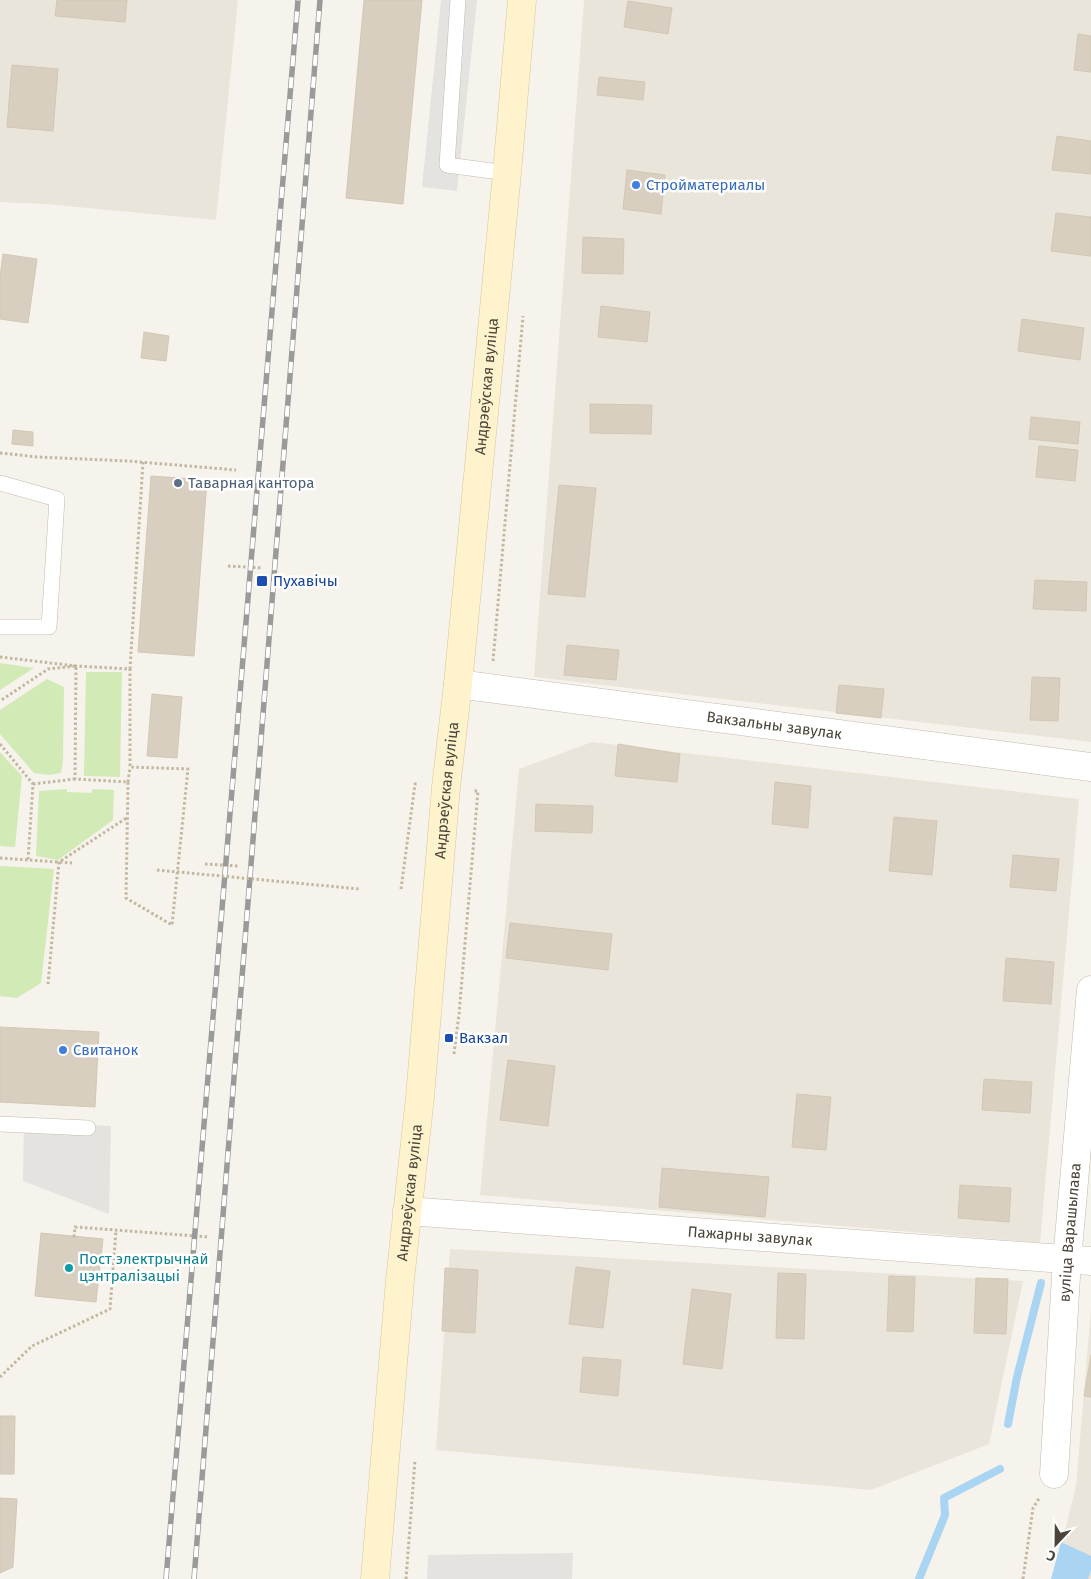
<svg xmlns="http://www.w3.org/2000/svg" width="1091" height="1579" viewBox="0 0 1091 1579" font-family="'Fira Sans',sans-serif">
	<rect width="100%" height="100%" fill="#f6f3ec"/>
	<g fill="#eae5da">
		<polygon points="0,0 238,0 216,220 45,204 0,202"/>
		<polygon points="584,0 1091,0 1091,742 534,677"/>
		<polygon points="592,742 1079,799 1040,1243 480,1195 519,769"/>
		<polygon points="450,1249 1023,1281 989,1444 871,1490 436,1450"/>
		<polygon points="1091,1309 1091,1579 1053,1579 1076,1486"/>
	</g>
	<g fill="#d2eab5">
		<polygon points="0,663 34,668 0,690"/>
		<polygon points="86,672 122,672 120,777 84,776"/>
		<polygon points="47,679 64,687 63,762 61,773 49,775 34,773 0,734 0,710"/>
		<polygon points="0,752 22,776 15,847 0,846"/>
		<polygon points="67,789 67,792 91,793 93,789 114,790 113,820 58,860 36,856 39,791"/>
		<polygon points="0,866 54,869 41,983 17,998 0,996"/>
	</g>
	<g fill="#e5e3e0">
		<polygon points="441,0 477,0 457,191 422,187"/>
		<polygon points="24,1122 111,1126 109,1214 23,1181"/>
		<polygon points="573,1553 572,1579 427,1579 428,1555"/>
	</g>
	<polygon fill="#a9d4f2" points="1061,1542 1091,1556 1091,1570 1088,1579 1051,1579"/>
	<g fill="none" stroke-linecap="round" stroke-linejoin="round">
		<g stroke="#a9d4f2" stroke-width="8">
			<polyline points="1008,1424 1017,1377 1041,1283"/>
			<polyline points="919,1579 945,1515 944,1498 1000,1469"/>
		</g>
	</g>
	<g fill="#d8cfc1" stroke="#d3c7b4">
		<polygon points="57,0 127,0 125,22 55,16"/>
		<polygon points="364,0 422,0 403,204 346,198"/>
		<polygon points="628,1 672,8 668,34 624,27"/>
		<polygon points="1078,34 1091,36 1091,72 1074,70"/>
		<polygon points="12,65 58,69 53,131 7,127"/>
		<polygon points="599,77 645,82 643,100 597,95"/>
		<polygon points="1057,136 1091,141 1091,174 1052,170"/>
		<polygon points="627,170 665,175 661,214 623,209"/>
		<polygon points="1056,213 1091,217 1091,256 1051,251"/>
		<polygon points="583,237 624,239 623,274 582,273"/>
		<polygon points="3,254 37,259 28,323 0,319 0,277"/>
		<polygon points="601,306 650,312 647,342 598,337"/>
		<polygon points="1022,319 1084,328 1080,360 1018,351"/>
		<polygon points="144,332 169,336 166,361 141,358"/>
		<polygon points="590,404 652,405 651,434 590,433"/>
		<polygon points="1031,417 1080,422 1078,444 1029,439"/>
		<polygon points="13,430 33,432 33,446 12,444"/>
		<polygon points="1039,446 1078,450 1075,481 1036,477"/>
		<polygon points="151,476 207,480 194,656 138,652"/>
		<polygon points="559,485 596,488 585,597 548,594"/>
		<polygon points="1035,580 1087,582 1086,611 1033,609"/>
		<polygon points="567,645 619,650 616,680 564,675"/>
		<polygon points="1032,677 1060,678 1058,721 1030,720"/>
		<polygon points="839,685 884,689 881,718 836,713"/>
		<polygon points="152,694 182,697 177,758 147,756"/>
		<polygon points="618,744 680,754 677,782 615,776"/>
		<polygon points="775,782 811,786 808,828 772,824"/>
		<polygon points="536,804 593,806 592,833 535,831"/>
		<polygon points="894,817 937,821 932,875 889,871"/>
		<polygon points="1013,855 1059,859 1056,891 1010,887"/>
		<polygon points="510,923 612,934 608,970 506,958"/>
		<polygon points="1006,958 1054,962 1051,1004 1003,1001"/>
		<polygon points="0,1027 99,1032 95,1107 0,1102"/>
		<polygon points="508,1060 555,1066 548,1126 500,1120"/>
		<polygon points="984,1079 1032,1082 1030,1113 982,1110"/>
		<polygon points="797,1094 831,1097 826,1150 792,1147"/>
		<polygon points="662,1168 769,1177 765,1217 659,1207"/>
		<polygon points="960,1185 1011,1188 1009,1222 958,1218"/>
		<polygon points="41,1233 103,1239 96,1302 35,1296"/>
		<polygon points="576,1267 610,1271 603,1328 569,1324"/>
		<polygon points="445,1268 478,1270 475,1333 442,1331"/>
		<polygon points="778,1273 806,1274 804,1339 776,1338"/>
		<polygon points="889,1276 915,1277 913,1332 887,1331"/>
		<polygon points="976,1278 1008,1279 1006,1334 974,1333"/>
		<polygon points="692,1289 731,1294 722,1369 683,1364"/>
		<polygon points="1091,1355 1091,1397 1084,1396"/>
		<polygon points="583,1357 621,1360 618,1396 580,1392"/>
		<polygon points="0,1416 15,1416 14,1474 0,1474"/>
		<polygon points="0,1498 17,1499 13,1567 0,1573"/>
	</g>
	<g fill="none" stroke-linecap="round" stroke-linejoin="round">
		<g stroke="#c2bbae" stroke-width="16">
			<g id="lane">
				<polyline points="458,0 447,165 507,173"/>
				<polyline points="0,483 57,499 49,627 0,627"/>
				<polyline points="0,1124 88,1128"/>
			</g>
		</g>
		<g stroke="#c2bbae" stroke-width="29">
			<g id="street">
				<path id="s1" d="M458,684L1091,767"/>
				<path id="s2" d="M407,1211L1091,1261"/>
				<path id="s3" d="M1054,1474L1067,1260L1091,990"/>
			</g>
		</g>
		<g stroke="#d6c79b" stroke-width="29">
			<g id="secondary">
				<path id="s4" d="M375,1579L400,1280L420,1097L446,787L458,684L507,173L522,0"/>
			</g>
		</g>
		<g stroke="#c4b79f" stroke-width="3" stroke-dasharray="2.5 2.5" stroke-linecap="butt">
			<polyline points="0,453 38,457 128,461 236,470"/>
			<polyline points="228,566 263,568"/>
			<polyline points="0,657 76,666 130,669 130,767 188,769 172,925 126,898 128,782 75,779 76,666 48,669 0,701"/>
			<polyline points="493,661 523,316"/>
			<polyline points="130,669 143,462"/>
			<polyline points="0,744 33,784 28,860"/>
			<polyline points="128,782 130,767"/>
			<polyline points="33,784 75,779"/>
			<polyline points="0,858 72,863"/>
			<polyline points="205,864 239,866"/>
			<polyline points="401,889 415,784 419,784"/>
			<polyline points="48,984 59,862 128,817"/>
			<polyline points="454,1054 459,1014 478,791 473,791"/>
			<polyline points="74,1237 75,1227 209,1237"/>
			<polyline points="0,1377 32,1346 110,1309 116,1230"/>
			<polyline points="406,1579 415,1460"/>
			<polyline points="1023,1579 1033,1508 1040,1497"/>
		</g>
		<use href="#lane" stroke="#fff" stroke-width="15"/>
		<use href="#street" stroke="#fff" stroke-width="28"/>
		<use href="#secondary" stroke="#fff3cd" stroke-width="28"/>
		<g stroke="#9a9a9a" stroke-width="5.5">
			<g id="rail">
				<polyline points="166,1579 298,0"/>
				<polyline points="194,1579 320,0"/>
			</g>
		</g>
		<use href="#rail" stroke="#fff" stroke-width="4" stroke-dasharray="11" stroke-linecap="butt"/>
		<polyline stroke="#c4b79f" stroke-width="3" stroke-dasharray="2.5 2.5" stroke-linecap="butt" points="157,870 360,889"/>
	</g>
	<g fill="#3f7fe0" stroke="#fff" stroke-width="2">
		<circle cx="636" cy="185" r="5"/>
		<circle cx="63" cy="1050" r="5"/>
	</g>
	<circle fill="#5c6f8a" stroke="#fff" stroke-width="2" cx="178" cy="483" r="5"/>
	<g fill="#1a4fb4" stroke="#fff" stroke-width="2">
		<rect x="256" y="575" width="12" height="12" rx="2.5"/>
		<rect x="444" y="1033" width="10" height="10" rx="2.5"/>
	</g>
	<circle fill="#0f9aa8" stroke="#fff" stroke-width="2" cx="69" cy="1268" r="5"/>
	<g text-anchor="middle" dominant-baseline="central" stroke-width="5" stroke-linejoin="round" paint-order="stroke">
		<g font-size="15" fill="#366cbe" stroke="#fff" text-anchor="start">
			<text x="646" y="185">Стройматериалы</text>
			<text x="73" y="1050">Свитанок</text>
		</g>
		<g font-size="15" fill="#4b4439" stroke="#fff">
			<text stroke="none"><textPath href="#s4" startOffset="1198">Андрэеўская вуліца</textPath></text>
			<text stroke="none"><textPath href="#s1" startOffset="319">Вакзальны завулак</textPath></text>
			<text stroke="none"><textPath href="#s4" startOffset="792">Андрэеўская вуліца</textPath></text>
			<text stroke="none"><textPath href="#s4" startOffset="388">Андрэеўская вуліца</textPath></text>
			<text stroke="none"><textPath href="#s3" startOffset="242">вуліца Варашылава</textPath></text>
			<text stroke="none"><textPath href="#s2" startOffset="344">Пажарны завулак</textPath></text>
		</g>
		<g font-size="15" fill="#4e5e75" stroke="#fff" text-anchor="start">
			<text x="188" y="483">Таварная кантора</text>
		</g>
		<g font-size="15" fill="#164399" stroke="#fff" text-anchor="start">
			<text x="273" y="581">Пухавічы</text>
			<text x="459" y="1038">Вакзал</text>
		</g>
		<g font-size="15" fill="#0d838f" stroke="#fff" text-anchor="start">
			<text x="79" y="1259">Пост электрычнай<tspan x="79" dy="17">цэнтралізацыі</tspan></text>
		</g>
	</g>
	<g transform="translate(1056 1544) rotate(202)" stroke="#ffffff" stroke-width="4" paint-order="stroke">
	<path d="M0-4L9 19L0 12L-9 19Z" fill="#4b4439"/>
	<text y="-8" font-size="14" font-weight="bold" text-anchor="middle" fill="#4b4439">С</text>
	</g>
</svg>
